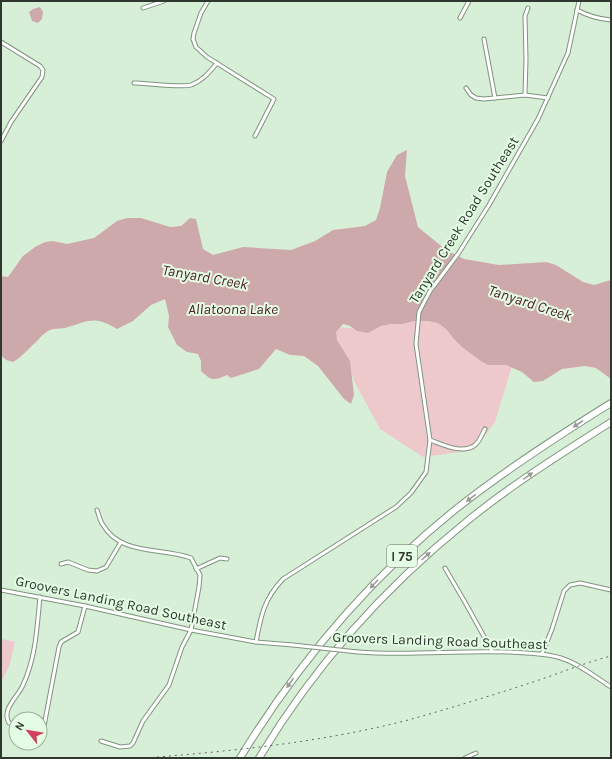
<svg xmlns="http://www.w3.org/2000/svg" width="612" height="759" viewBox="0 0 612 759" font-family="Karla,sans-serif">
	<rect width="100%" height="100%" fill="#d8efd7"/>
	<g fill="#edc9cc">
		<polygon points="434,317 512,366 495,422 474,450 423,457 380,429 354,381 348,362 335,341 334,327 350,328 365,331 408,318"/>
		<polygon points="3,639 15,642 10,664 1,683 1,642"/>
	</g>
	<g fill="#cea9ac">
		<polygon points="40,7 43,12 42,19 38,23 32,21 29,12 33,9"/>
		<path d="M407,150L405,176L418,227L446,250L464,259L499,265L546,262L556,265L583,282L594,285L611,280V379L596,368L585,366L562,369L543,381L534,382L522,372L506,365H488L481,361L462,347L454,339L446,329L438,323L428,321H414L402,324H391L381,326L368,333L357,331L350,326L343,324L336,332L337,340L350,361L354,395L351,404L344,399L318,366L304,356L290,355L276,349L259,369L231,378L227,375C213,381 212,381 201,371V361L198,354L187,352L177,345L168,327L169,316L165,299L151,305L133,321L117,329C94,315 89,321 65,328C60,329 54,328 50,330C46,332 41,336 38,340C29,348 23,356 13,362L6,360L1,355V276L8,277L23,256L35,247L45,242L53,241L67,244L94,238L117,221L127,218H141L170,227L181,226L190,218L196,219L203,249L213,255L243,247L291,250L315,241L333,230L365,226L376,220L380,208L387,172L397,155Z"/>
	</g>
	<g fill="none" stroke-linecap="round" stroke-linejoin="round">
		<g stroke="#7f947e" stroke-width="5">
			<g id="minor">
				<polyline points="208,1 201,13 194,33 193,39 196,47 207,57 274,99 255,136"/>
				<polyline points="143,8 164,1"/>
				<path d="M577,10C588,16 599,19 611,20"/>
				<polyline points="460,18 469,1"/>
				<polyline points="484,39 495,98"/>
				<polyline points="1,42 40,66 43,70 42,77 11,122 1,141"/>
				<path d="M134,83C146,83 182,88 191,85C202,81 209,73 217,63"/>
				<polyline points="466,88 471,95 476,98 484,99 525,95 548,98"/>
				<polyline points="525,95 526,59 525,16 528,8"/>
				<path d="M430,440C442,444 462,455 475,445C480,441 482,434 485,429"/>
				<path d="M97,510C99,515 100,521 103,525C121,556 162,547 191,558L200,575L199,587L191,630L182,647L169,685L143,721L133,743L130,746L120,747L101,741"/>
				<polyline points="61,564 68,562 88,570 97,571 106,567 121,542"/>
				<polyline points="445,568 466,604 492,651"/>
				<polyline points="196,569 220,558 227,559"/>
				<polyline points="1,590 85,606 191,630 256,642 293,645"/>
				<path d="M256,642C261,615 264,599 283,579L396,507L411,493L426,472L430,440L416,344L419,312L430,291L458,254L489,205L538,119L568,53L579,1"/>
				<path d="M358,652C408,656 459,650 510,652C527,653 545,653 561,658C580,664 595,677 611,687"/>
				<polyline points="542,654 552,629 564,591 570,585 580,583 611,590"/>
				<path d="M16,724L9,723C1,709 18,697 23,685C36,657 37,627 40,597"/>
				<polyline points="40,725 44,726 59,647 61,642 78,632 85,606"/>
				<polyline points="465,758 476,753"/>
			</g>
		</g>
		<g stroke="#7f947e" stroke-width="8">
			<g id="motorway">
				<path d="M240,758C298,663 370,578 456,509C505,470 558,436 611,403"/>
				<path d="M259,758C313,668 384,588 466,522C511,485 561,454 611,422"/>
			</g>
		</g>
		<use href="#minor" stroke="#fff" stroke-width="3"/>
		<use href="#motorway" stroke="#fff" stroke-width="6"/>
		<path stroke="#5c695c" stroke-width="1" stroke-dasharray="2 4" stroke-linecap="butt" d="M145,758C234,751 325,742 412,719C454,707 497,694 539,680C563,672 587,662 611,656"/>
		<g stroke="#7f947e" stroke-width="5" stroke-linecap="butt">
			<polyline id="minor-bridge" points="293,645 358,652"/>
		</g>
		<use href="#minor-bridge" stroke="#fff" stroke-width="3"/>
	</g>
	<defs><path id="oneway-solid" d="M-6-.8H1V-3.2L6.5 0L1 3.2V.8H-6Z"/></defs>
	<g fill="#979c97">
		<use href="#oneway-solid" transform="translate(578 424) rotate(147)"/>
		<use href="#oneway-solid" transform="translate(528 476) rotate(-35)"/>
		<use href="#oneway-solid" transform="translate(471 498) rotate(142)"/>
		<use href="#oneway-solid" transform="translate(426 556) rotate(-42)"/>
		<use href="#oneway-solid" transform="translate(374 584) rotate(134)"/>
		<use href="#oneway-solid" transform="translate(290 683) rotate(126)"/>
	</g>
	<g text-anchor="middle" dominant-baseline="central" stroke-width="4" stroke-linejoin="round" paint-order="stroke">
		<rect fill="#e5fce4" stroke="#667365" stroke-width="1" x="387" y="545" width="30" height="22" rx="3"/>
		<g font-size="13" font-weight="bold" fill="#2f382f">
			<text x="402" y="556">I 75</text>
		</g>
		<g font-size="14" fill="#2f382f" stroke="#e5fce4">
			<text transform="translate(464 220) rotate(-58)">Tanyard Creek Road Southeast</text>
			<text transform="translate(121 603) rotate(12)">Groovers Landing Road Southeast</text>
			<text transform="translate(440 641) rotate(2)">Groovers Landing Road Southeast</text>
		</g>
		<g font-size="15" font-style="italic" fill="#4c1c24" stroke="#e5fce4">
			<text transform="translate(205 277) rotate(10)">Tanyard Creek</text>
			<text transform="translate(530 303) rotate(18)">Tanyard Creek</text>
			<text x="233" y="309">Allatoona Lake</text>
		</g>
	</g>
	<rect width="612" height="759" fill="none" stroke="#2f382f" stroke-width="4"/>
	<g transform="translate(28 731) rotate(301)"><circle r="19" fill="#e5fce4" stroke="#9cae9c"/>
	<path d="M0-3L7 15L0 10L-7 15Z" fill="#d1415e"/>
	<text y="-6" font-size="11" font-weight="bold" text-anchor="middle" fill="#2f382f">N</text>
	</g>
</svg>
